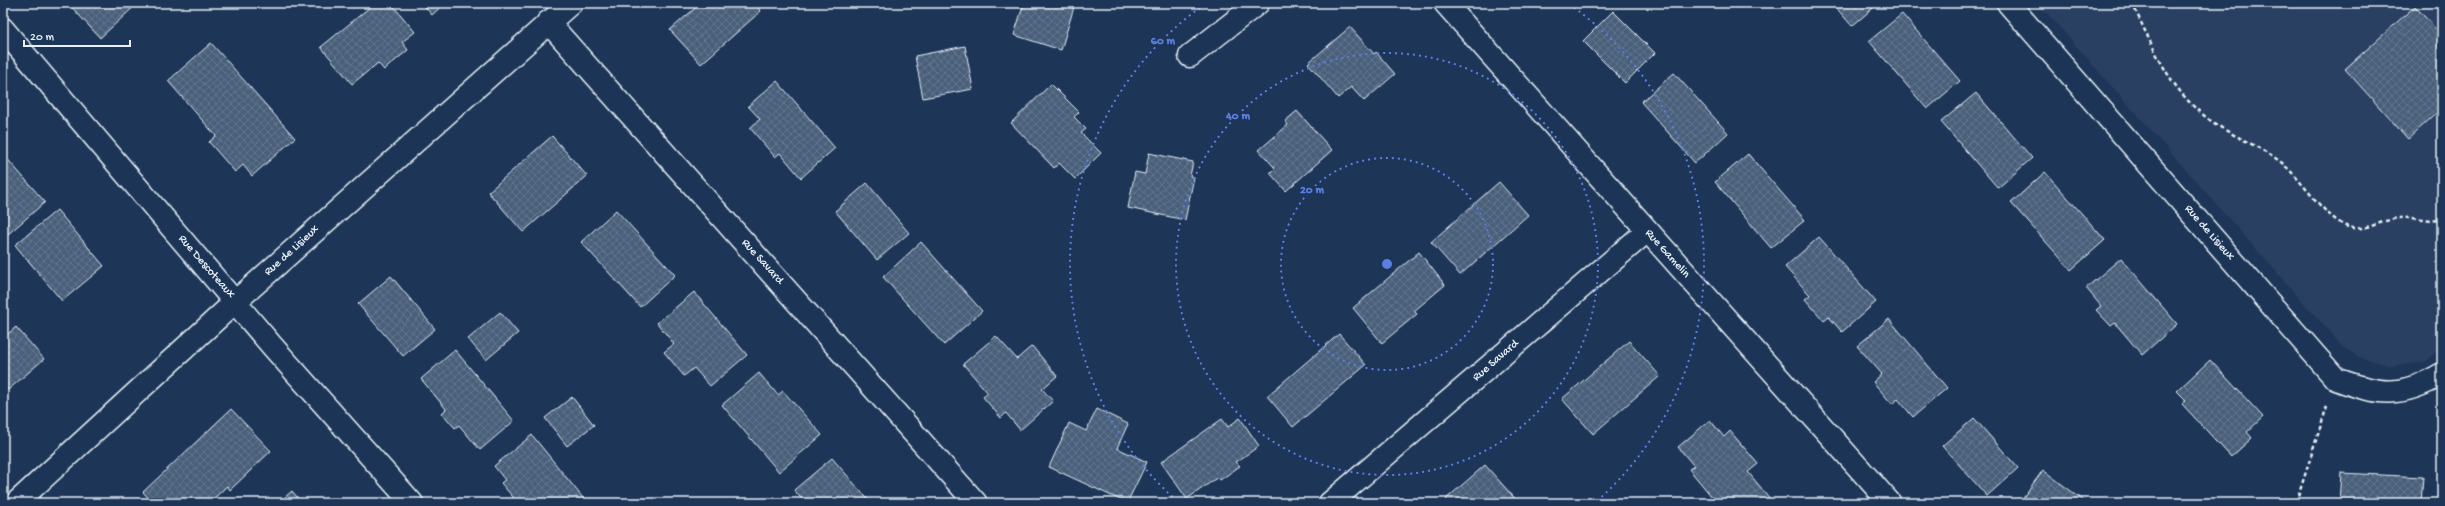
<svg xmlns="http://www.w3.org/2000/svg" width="2445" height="506" viewBox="0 0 2445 506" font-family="'Gochi Hand',sans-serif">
	<defs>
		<pattern id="building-cross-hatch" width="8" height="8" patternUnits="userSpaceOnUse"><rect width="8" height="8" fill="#495e7a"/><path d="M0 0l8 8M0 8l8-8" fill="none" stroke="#63768e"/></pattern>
	</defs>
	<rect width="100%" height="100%" fill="#1d3557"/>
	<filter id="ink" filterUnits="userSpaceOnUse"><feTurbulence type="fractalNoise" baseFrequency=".025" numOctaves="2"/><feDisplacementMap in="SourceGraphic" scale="8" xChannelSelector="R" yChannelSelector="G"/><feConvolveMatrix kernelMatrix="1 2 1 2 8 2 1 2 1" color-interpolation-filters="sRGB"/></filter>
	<g filter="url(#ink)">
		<polygon fill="#2a4162" points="2038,3 2442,3 2442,346 2425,362 2392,366 2358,357 2342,346"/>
		<g fill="url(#building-cross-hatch)" stroke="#e8f1f8">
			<polygon points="68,3 138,3 100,38"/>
			<polygon points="375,3 391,3 415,32 402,42 408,50 384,70 378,63 352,84 321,47"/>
			<polygon points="422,3 445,3 432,15"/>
			<polygon points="701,3 754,3 761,11 701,64 670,30"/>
			<polygon points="1024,3 1071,3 1070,6 1074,7 1061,50 1014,35"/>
			<polygon points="1832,3 1879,3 1852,26"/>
			<polygon points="2415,6 2442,36 2442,108 2408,139 2345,69"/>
			<polygon points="1613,11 1655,53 1625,83 1583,41"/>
			<polygon points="1902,14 1960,81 1927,109 1869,41"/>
			<polygon points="1350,27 1374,54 1376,52 1395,74 1364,101 1351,87 1338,98 1308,63"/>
			<polygon points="211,43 295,138 252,176 243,165 235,172 209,142 216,136 168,81"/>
			<polygon points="965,46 973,89 923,98 915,56"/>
			<polygon points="1674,73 1728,133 1695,163 1641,102"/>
			<polygon points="777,81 835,148 801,178 780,153 775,157 750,128 760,119 748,106"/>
			<polygon points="1051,84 1079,112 1074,117 1086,129 1081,133 1101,153 1075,179 1059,163 1054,168 1011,123"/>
			<polygon points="1976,93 2032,158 1998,188 1941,122"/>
			<polygon points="1297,111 1332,150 1286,191 1270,173 1275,168 1259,150 1288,125 1285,121"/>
			<polygon points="552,136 587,176 523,232 488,192"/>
			<polygon points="1149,153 1193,162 1190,176 1194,177 1185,220 1128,208 1135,172 1145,174"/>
			<polygon points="3,154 45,202 6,236 3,233"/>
			<polygon points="1748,154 1805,220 1771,248 1715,182"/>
			<polygon points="2045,172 2105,240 2071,270 2011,203"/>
			<polygon points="1499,182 1528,215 1460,275 1431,242"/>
			<polygon points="867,183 909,233 877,260 835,211"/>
			<polygon points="57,210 104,266 62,301 15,245"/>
			<polygon points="616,210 675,275 640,307 581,242"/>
			<polygon points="1819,237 1876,302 1842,332 1829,317 1824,321 1805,299 1810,295 1785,267"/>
			<polygon points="921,242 982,311 944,345 883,277"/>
			<polygon points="1419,252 1445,285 1414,311 1417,314 1382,343 1353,308"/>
			<polygon points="2121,258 2177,324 2142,355 2115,323 2111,326 2096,310 2101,306 2086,288"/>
			<polygon points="391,276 435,329 403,356 358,304"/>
			<polygon points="694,292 747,355 710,386 694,368 684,376 664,352 674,344 657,323"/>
			<polygon points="500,312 518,333 486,360 468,339"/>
			<polygon points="1889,319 1947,388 1913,417 1898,399 1892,404 1873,382 1882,374 1857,346"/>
			<polygon points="16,327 44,359 8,390 3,384 3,338"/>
			<polygon points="1339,334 1366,365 1293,427 1267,396"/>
			<polygon points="996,336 1017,359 1032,346 1057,376 1042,389 1053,401 1020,430 1006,413 1001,418 983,397 988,393 963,364"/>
			<polygon points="1629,341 1660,376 1593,434 1562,399"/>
			<polygon points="455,350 514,421 480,450 459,425 455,428 442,413 446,409 421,379"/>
			<polygon points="2210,360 2263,417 2247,432 2252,438 2231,457 2182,404 2186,400 2177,391"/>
			<polygon points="759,373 778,395 783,391 822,435 779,472 722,405"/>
			<polygon points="572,397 594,425 567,446 545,418"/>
			<polygon points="231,409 271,451 230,490 227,486 209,503 153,503 143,492"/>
			<polygon points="1097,409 1128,424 1117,448 1147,462 1127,503 1049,467 1069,423 1086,431"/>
			<polygon points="1240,418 1259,446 1236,462 1240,466 1220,480 1218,477 1187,499 1161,462 1222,419 1228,427"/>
			<polygon points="1974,418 2018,468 1987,496 1942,446"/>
			<polygon points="1710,420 1724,437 1730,431 1758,464 1748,472 1771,500 1768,503 1717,503 1689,469 1694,466 1678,447"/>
			<polygon points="532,435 587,503 518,503 501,483 505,480 494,466"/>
			<polygon points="832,458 871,503 805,503 794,490"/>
			<polygon points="1485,465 1519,503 1450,503 1446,499"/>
			<polygon points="2043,470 2087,503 2019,503"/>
			<polygon points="2341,473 2423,477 2421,503 2339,503"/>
			<polygon points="292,491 302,503 278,503"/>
		</g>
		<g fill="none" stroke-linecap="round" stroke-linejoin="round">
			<g stroke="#e8f1f8" stroke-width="25">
				<g id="minor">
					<polyline points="1445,3 1890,503"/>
					<path d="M2008,3L2336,379C2379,395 2401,398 2442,374"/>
					<polyline points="548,22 976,503"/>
					<polyline points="3,29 273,347 412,503"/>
					<polyline points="1190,56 1258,3"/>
					<polyline points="16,503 235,302 571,3"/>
					<polyline points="1330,503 1647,231"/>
				</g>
			</g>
			<g stroke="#e8f1f8" stroke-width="2.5" stroke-dasharray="4 3" stroke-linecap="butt">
				<path d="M2132,3C2154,49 2170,93 2214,123C2236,138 2262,147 2282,163C2302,180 2321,213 2344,225C2362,235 2382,219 2400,218C2413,217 2428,220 2442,221"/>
				<polyline points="2296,503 2327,406"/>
			</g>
			<use href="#minor" stroke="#1d3557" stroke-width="22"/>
		</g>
	</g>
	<g fill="none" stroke="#5a7fe2" stroke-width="2" stroke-dasharray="2 4">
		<circle cx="1387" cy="264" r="106"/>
		<circle cx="1387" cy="264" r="211"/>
		<path d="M1177 501A317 317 0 0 1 1205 4M1569 4A317 317 0 0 1 1597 501"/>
	</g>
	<g text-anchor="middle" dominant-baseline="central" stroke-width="4" stroke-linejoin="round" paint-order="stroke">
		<g font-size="12" fill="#e8f1f8" stroke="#1d3557">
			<text transform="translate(2209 233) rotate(49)">Rue de Lisieux</text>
			<text transform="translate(292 251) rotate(-42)">Rue de Lisieux</text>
			<text transform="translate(1667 254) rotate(48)">Rue Gamelin</text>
			<text transform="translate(762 262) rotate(48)">Rue Savard</text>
			<text transform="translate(206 267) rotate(49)">Rue Descoteaux</text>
			<text transform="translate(1496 361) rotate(-41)">Rue Savard</text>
		</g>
	</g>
	<circle cx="1387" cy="264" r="6" fill="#5a7fe2" stroke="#1d3557" stroke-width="2"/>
	<g font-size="12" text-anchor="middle" font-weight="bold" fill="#5a7fe2" stroke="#1d3557" stroke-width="4" stroke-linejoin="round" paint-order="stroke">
		<text x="1163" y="44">60 m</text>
		<text x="1238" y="119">40 m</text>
		<text x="1312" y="193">20 m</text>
	</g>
	<rect width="2445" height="506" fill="none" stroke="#1d3557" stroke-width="16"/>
	<rect x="8" y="8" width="2429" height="490" fill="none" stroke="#e8f1f8" stroke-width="1.5" filter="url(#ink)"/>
	<path d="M24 40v6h106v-6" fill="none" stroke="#e8f1f8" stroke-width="2"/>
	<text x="30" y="40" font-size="12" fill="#e8f1f8" stroke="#1d3557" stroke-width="3" paint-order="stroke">20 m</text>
</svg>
